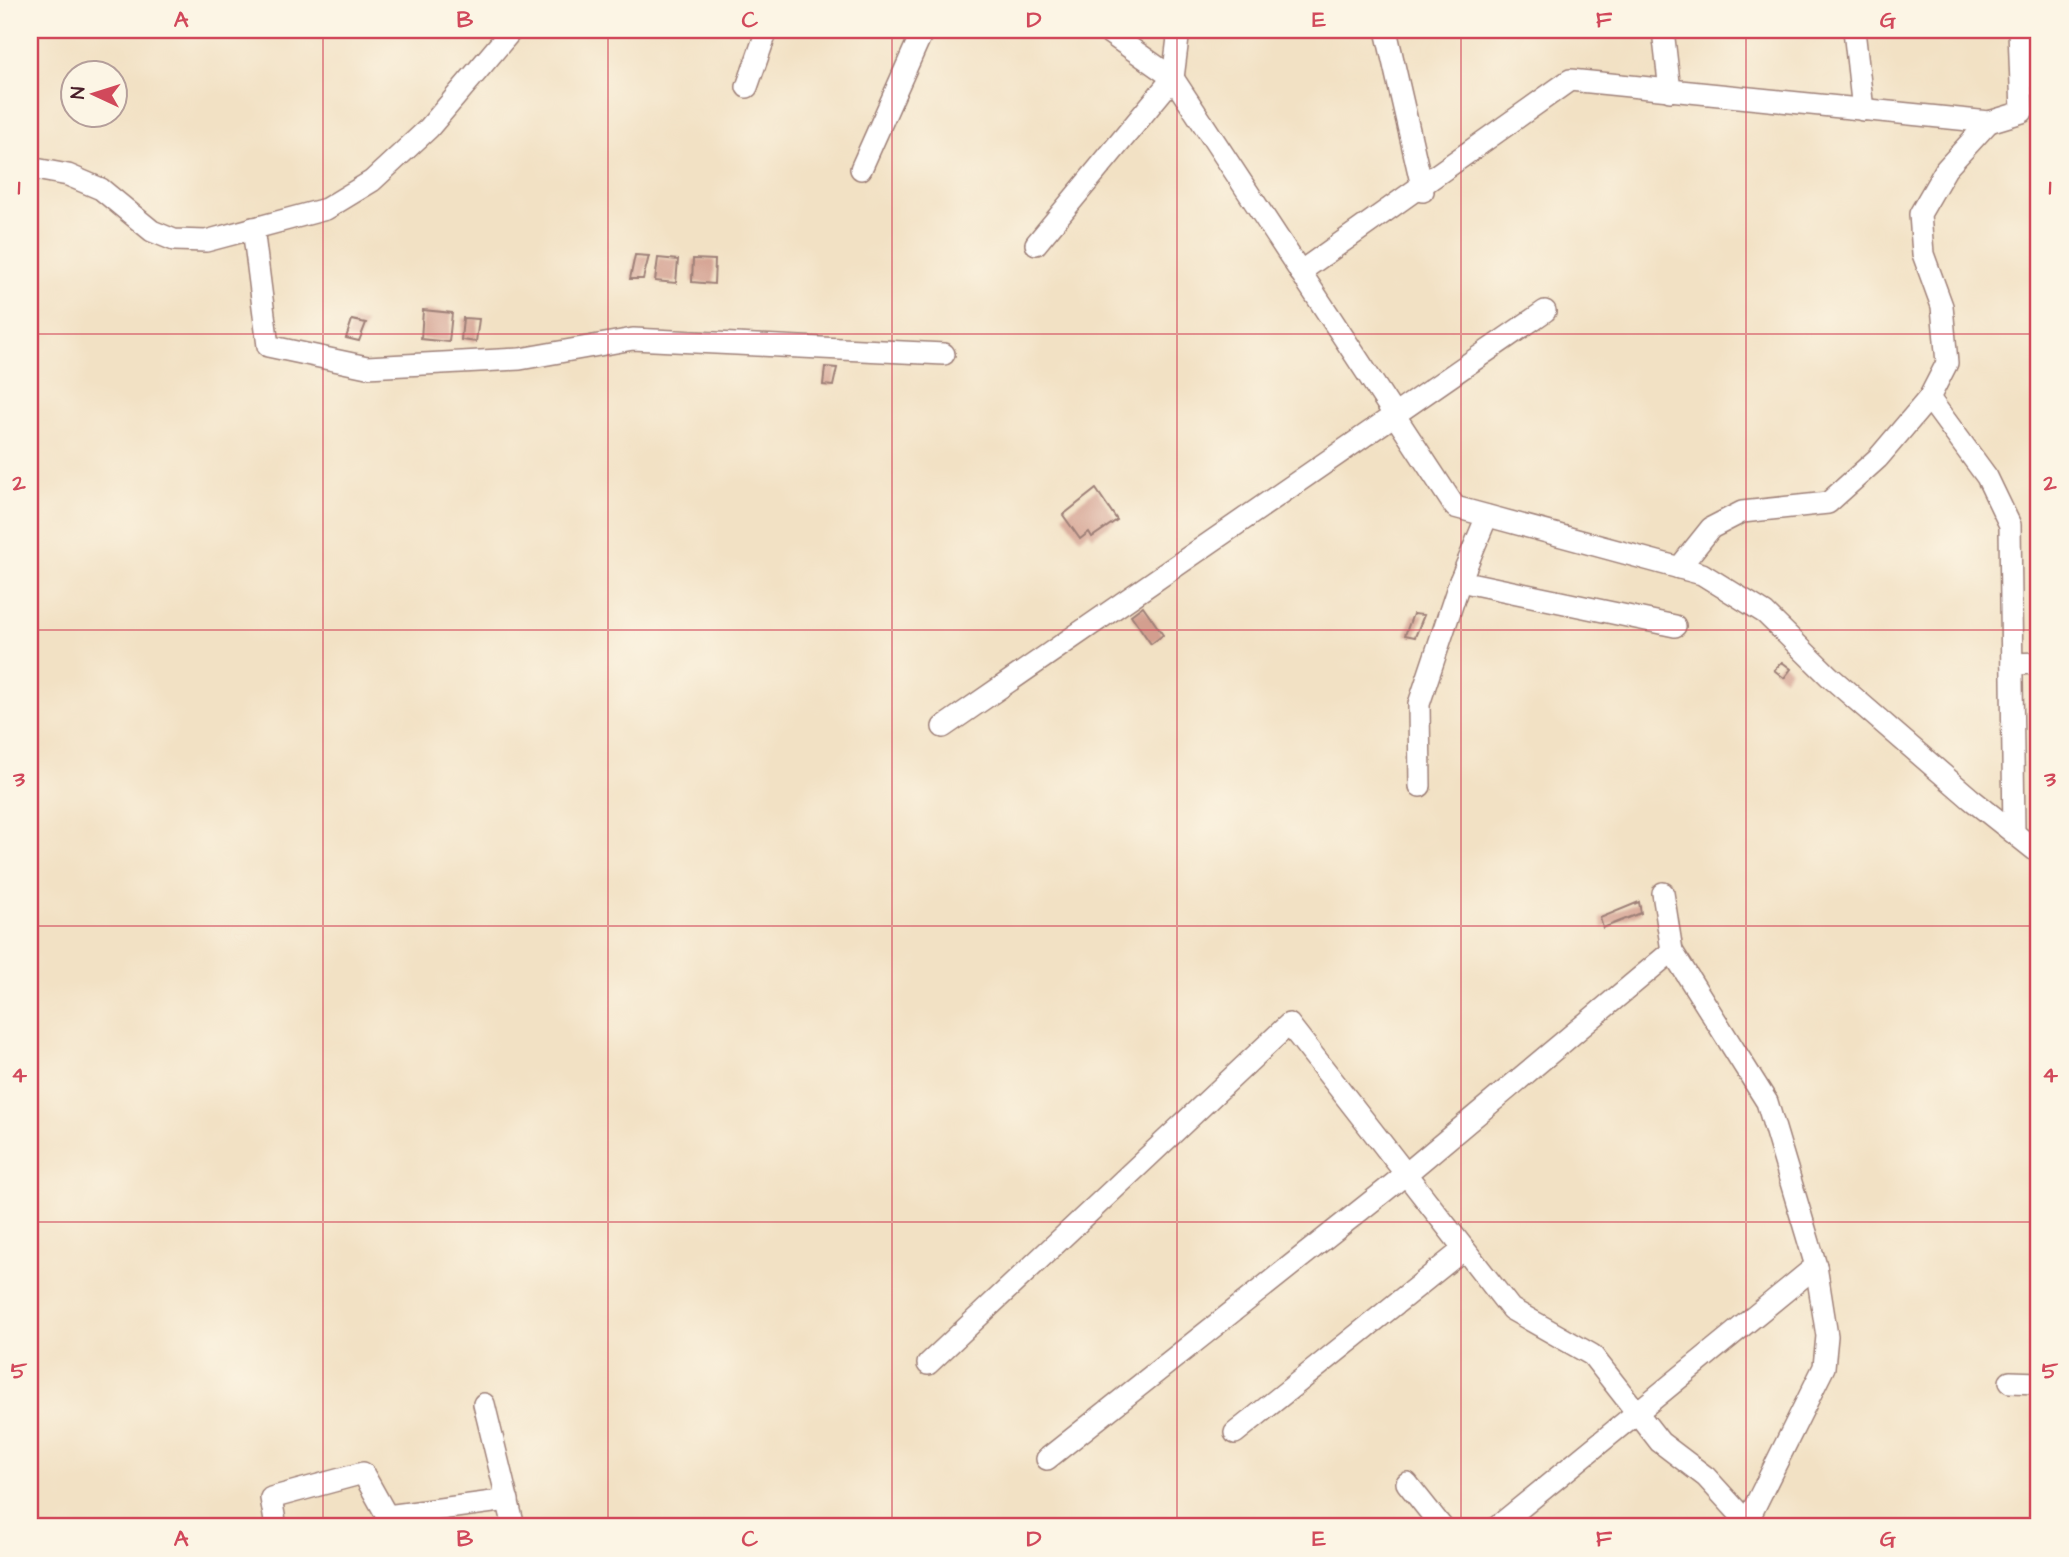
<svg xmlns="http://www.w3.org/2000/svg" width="2069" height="1557" viewBox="0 0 2069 1557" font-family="'Architects Daughter',sans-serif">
	<rect width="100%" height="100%" fill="#fcf5e5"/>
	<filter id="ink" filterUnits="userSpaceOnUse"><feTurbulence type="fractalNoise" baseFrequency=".0143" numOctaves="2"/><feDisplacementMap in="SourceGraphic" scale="14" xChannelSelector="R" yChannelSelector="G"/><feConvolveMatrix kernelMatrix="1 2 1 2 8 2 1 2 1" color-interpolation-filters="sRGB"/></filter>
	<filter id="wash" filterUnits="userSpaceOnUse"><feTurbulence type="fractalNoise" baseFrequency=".00686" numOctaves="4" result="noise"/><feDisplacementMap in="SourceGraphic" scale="28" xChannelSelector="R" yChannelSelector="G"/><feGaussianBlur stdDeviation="1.57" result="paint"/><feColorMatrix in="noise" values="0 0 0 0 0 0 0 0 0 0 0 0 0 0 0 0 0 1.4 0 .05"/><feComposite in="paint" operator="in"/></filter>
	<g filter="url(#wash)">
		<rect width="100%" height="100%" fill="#f2e1c4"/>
		<g id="blocks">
			<g fill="#d39f8f">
				<polygon points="635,255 649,256 643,279 630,279"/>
				<polygon points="658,258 678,260 676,283 655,281"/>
				<polygon points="693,259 715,260 714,284 692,282"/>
				<polygon points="423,310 452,313 449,342 421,339"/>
				<polygon points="463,318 479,319 476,342 461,340"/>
				<polygon points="352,320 366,323 359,341 346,338"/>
				<polygon points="825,367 837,368 833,386 823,385"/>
				<polygon points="1096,489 1117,520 1092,537 1089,532 1080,539 1063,515"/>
				<polygon points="1143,606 1163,635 1151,644 1131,615"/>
				<polygon points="1413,614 1424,615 1415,637 1405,635"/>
				<polygon points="1782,662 1791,669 1784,678 1774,670"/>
				<polygon points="1639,902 1641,913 1603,928 1600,918"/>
			</g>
		</g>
	</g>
	<g filter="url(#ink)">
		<use href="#blocks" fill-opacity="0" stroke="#9e8078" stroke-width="2"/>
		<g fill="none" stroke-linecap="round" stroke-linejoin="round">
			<g stroke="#9e8078" stroke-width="24">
				<g id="minor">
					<polyline points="1105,30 1173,78 1455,507 1702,574 1765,613 1829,676 1971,799 2039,853"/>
					<polyline points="1386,30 1423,191"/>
					<polyline points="1663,30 1670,91"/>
					<polyline points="1854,30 1863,110"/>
					<polyline points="747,87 767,30"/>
					<polyline points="30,168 68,175 101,189 152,231 174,240 206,241 326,209 372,181 429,128 512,30"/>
					<polyline points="861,169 923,30"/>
					<polyline points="253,228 268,346 367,367 520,359 633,339 944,354"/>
					<polyline points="1036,244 1173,78 1179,30"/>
					<polyline points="1300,272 1570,80 1989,122 2022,112 2019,30"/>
					<polyline points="1929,398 1987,477 2010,525 2014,832"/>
					<polyline points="1679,568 1711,528 1742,512 1828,503 1878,458 1929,398 1947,363 1942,306 1923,254 1920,214 1946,169 1989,122"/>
					<polyline points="1460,581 1675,626"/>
					<polyline points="2012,664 2039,663"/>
					<polyline points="943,727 1545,311"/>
					<polyline points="1420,786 1419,704 1460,581 1487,516"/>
					<polyline points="1663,893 1672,951 1767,1102 1816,1266 1827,1336 1824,1367 1747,1522"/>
					<polyline points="928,1364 1289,1024 1511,1309 1592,1355 1660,1442 1706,1477 1747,1522 1749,1527"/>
					<polyline points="2010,1382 2039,1383"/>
					<polyline points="484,1404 514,1527"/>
					<polyline points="1235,1433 1464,1249"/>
					<polyline points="1047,1459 1406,1174 1672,951"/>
					<polyline points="1407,1483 1442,1527"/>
					<polyline points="276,1527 271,1498 363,1473 387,1516 508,1500"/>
					<polyline points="1497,1527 1816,1266"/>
				</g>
			</g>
			<use href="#minor" stroke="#fff" stroke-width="21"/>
		</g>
	</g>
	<path fill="none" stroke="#d1495b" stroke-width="2" stroke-opacity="0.55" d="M323,30V1527M608,30V1527M892,30V1527M1177,30V1527M1461,30V1527M1746,30V1527M30,334H2039M30,630H2039M30,926H2039M30,1222H2039"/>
	<rect width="2069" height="1557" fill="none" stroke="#fcf5e5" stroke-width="77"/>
	<g transform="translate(94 94) rotate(274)"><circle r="33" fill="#fcf5e5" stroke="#b59f9b" stroke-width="2"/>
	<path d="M0-5L12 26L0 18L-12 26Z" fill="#d1495b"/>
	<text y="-10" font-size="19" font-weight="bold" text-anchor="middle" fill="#4a1f2b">N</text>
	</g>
	<rect x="38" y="38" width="1992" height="1480" fill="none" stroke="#d1495b" stroke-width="2.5"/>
	<g font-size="23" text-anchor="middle" font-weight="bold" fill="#d1495b">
		<text x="181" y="27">A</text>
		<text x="465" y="27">B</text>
		<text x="750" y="27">C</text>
		<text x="1034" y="27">D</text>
		<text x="1319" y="27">E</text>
		<text x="1604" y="27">F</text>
		<text x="1888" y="27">G</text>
		<text x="19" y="194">1</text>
		<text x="2050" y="194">1</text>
		<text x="19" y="490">2</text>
		<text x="2050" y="490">2</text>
		<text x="19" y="786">3</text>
		<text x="2050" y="786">3</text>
		<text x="19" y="1082">4</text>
		<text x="2050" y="1082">4</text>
		<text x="19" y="1378">5</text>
		<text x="2050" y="1378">5</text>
		<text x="181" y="1546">A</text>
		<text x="465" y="1546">B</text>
		<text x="750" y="1546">C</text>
		<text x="1034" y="1546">D</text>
		<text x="1319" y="1546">E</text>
		<text x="1604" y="1546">F</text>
		<text x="1888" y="1546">G</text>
	</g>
</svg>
